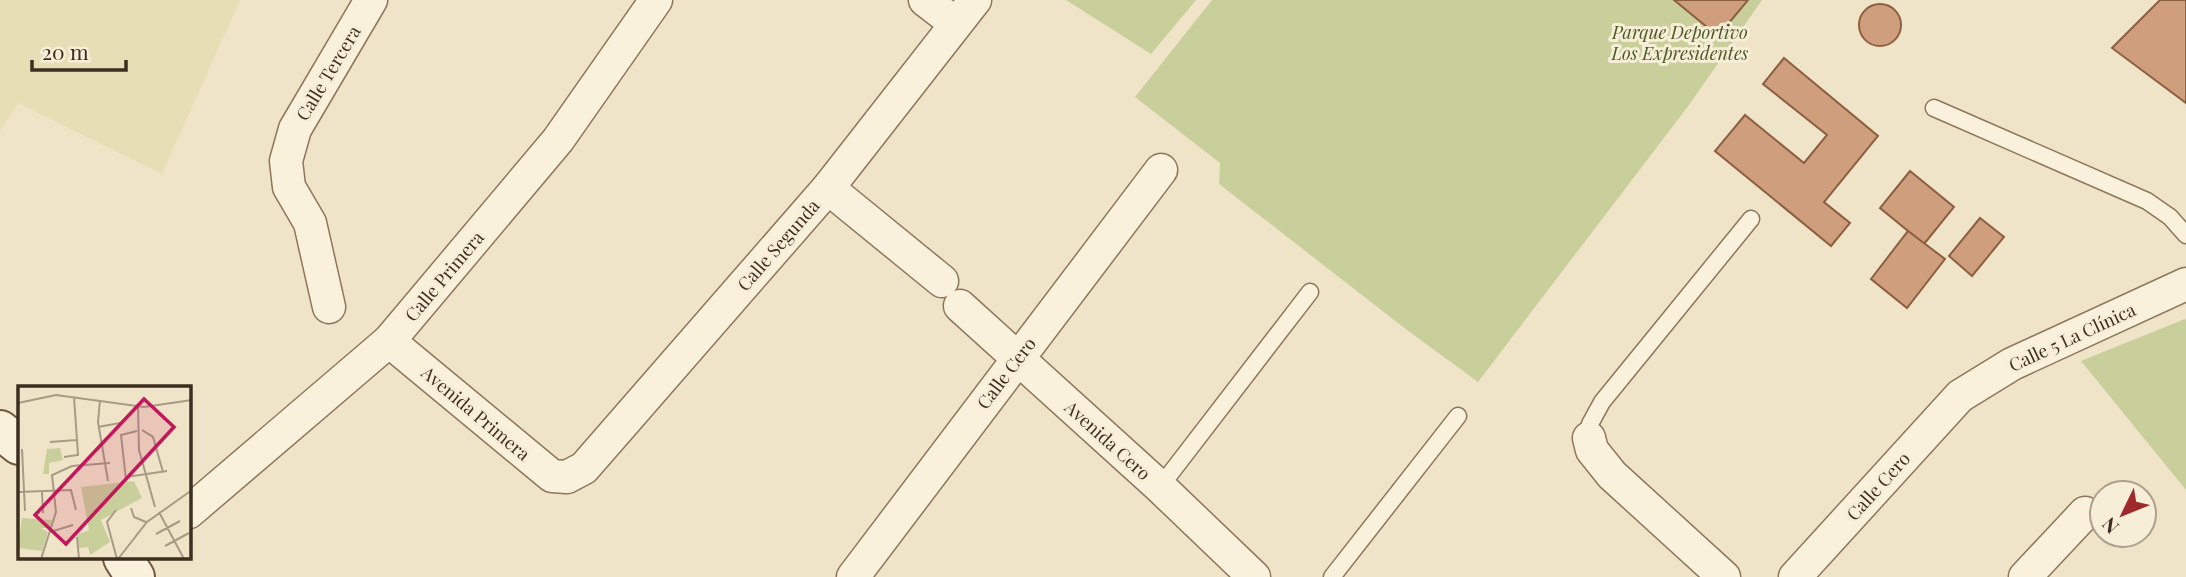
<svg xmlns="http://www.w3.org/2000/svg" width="2186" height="577" viewBox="0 0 2186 577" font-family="'Playfair Display',serif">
	<rect width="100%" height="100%" fill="#f0e4c8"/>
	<polygon fill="#e6deb5" points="0,0 240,0 162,174 18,103 0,131"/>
	<g fill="#c9cf9b">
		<polygon points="1066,0 1196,0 1151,54"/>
		<polygon points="1212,0 1762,0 1689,105 1478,382 1407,330 1219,184 1220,163 1135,97"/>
		<polygon points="2185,319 2186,320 2186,490 2081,361"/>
	</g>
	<g fill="#cf9f7d" stroke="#8d5f41" stroke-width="2">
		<polygon points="1674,0 1748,0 1718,36"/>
		<polygon points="2160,0 2186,0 2186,103 2112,48"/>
		<circle cx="1880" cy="25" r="21"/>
		<polygon points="1784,58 1878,136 1824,202 1850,223 1831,246 1715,151 1745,115 1804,163 1827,135 1763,84"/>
		<polygon points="1910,171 1954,207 1924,244 1880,208"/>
		<polygon points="1980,218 2004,237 1972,276 1949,256"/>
		<polygon points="1908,231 1945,259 1907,308 1871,279"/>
	</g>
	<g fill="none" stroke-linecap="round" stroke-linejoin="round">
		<g stroke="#8d765c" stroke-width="19">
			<g id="service">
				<polyline points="1934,108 2147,201 2170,217 2186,235"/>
				<polyline points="1589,438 1590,424 1602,402 1751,219"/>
				<polyline points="1160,487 1310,292"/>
				<polyline points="1332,577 1458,416"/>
			</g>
		</g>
		<g stroke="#8d765c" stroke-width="35">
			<g id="minor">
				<polyline points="925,0 955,23"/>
				<polyline points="828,188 942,281"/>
				<polyline points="960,306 1160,487 1254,577"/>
				<polyline points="329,307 310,223 289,187 286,161 295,129 371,0"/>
				<polyline points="389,341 552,476 567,477 584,468 828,188 975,0"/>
				<polyline points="1589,438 1592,450 1612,475 1724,577"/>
				<polyline points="189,512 389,341 558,140 656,0"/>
				<polyline points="853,577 1161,170"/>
				<polyline points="1795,577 1960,396 2012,364 2186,284"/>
				<polyline points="2025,577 2085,513"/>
			</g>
		</g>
		<g stroke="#6f573f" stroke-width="42">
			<g id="secondary">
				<polyline points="0,430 19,445"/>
				<polyline points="123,558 135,577"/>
			</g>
		</g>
		<use href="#service" stroke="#faf1dc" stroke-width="16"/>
		<use href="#minor" stroke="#faf1dc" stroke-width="32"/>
		<use href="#secondary" stroke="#faf1dc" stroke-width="38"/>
	</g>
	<g text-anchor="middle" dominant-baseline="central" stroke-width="6" stroke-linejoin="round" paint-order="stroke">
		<g font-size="18" font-style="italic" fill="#4d5a26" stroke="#f7eed8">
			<text x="1680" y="32">Parque Deportivo<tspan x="1680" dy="21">Los Expresidentes</tspan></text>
		</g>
		<g font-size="18" fill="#3d2e20" stroke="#f7eed8">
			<text transform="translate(328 73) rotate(-59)">Calle Tercera</text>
			<text transform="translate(778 245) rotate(-49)">Calle Segunda</text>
			<text transform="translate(444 276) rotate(-50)">Calle Primera</text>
			<text transform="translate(2072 337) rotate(-25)">Calle 5 La Clínica</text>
			<text transform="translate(1006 373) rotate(-53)">Calle Cero</text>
			<text transform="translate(476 413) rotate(40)">Avenida Primera</text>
			<text transform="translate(1108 440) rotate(42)">Avenida Cero</text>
			<text transform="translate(1878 486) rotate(-48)">Calle Cero</text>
		</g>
	</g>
	<g transform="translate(18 386)">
		<rect width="173" height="173" fill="#f0e4c8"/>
		<path d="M42,62L45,74L31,77V88H25L29,63ZM116,95L124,112L83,134L92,156L72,169L70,161L61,162L59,149L71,144L63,101ZM4,132L34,134L31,142H23L30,146L24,165L0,162Z" fill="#c9cf9b"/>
		<path fill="none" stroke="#a89b85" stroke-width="2" d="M82,14L80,36L90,95M0,17L38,9L126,21L174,14M120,20L121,64L137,121M80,41L102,37M124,44L135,51L145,86M32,56L59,54M4,63L7,125M46,71L60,69L56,11M108,91L149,85M108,94L103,49L119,45M0,106L53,104L58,124M24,106L25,127M113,122L116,131L128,136M98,124L89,136L99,173M141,126L166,173M32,146L55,139M138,148L162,135M59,151L61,173M147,160L171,147M23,173L38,126L34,89L54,80L92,77M100,173L129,136L174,104"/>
		<path fill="#c2185b" fill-opacity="0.15" stroke="#c2185b" stroke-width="3.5" d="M126,13L156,41L48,158L17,129Z"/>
		<rect width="173" height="173" fill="none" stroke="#3d2e20" stroke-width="3.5"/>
	</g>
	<g transform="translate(2123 514) rotate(227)"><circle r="33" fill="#f7eed8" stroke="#ada18e" stroke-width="2"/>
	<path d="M0-5L12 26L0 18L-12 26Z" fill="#9e2a2b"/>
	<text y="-10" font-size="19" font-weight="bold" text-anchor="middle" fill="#3d2e20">N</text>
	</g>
	<path d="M32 60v10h94v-10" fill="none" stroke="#3d2e20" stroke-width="3.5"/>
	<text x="42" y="60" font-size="21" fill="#3d2e20" stroke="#f7eed8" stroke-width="5" paint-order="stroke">20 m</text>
</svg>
